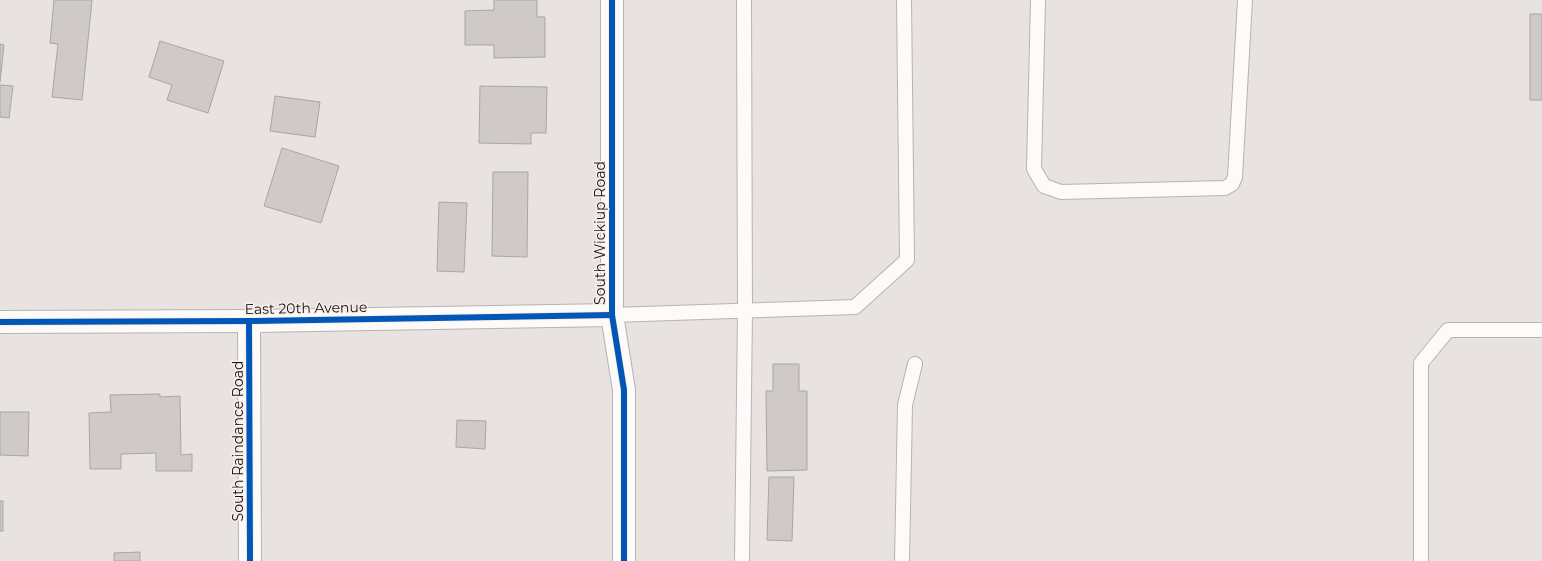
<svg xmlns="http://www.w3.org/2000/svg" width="1542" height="561" viewBox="0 0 1542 561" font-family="Montserrat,sans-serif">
	<rect width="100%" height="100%" fill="#e8e2e0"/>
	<g fill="#cfcac9" stroke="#aaa5a4">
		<polygon points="54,0 92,0 82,100 52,97 58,44 50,43"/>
		<polygon points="494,0 537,0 537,17 545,17 545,57 494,58 494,45 465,45 465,11 494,10"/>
		<rect x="1530" y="14" width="12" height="86"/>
		<polygon points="160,41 224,61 208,113 167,100 172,85 149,77"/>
		<polygon points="0,44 4,45 0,82"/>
		<polygon points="0,85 13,86 9,118 0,117"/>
		<polygon points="480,86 547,87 546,133 531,133 531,144 479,143"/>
		<polygon points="275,96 320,102 315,137 270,131"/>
		<polygon points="282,148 339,166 321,223 264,206"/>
		<polygon points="493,172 528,172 527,257 492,256"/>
		<polygon points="439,202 467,203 464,272 437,271"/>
		<polygon points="773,364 799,364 799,391 807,391 807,470 767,471 766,391 773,391"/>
		<polygon points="160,394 160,397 180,396 181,455 192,454 192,471 156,471 156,453 121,454 121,469 90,469 89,413 111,412 110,395"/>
		<polygon points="0,412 29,412 28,456 0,455"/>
		<polygon points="457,420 486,421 485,449 456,447"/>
		<polygon points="769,477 794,477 792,541 767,540"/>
		<rect x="0" y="501" width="3" height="30"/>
		<polygon points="140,552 140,561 114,561 114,553"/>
	</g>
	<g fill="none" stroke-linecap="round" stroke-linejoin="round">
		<g stroke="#b8b3b2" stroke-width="16">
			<g id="service">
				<polyline points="1038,0 1034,169 1044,186 1061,192 1225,188 1232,184 1235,177 1245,0"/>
				<polyline points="612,315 855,307 907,260 904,0"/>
				<polyline points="742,561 745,311 744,0"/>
				<polyline points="902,561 905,405 915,364"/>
				<polyline points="1421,561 1421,363 1448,330 1542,330"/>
			</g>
		</g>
		<g stroke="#b8b3b2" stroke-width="24">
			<g id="minor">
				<polyline points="612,0 612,315 624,390 624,561"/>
				<polyline points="249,321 250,561"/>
				<polyline points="0,322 249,321 612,315"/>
			</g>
		</g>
		<use href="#service" stroke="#fcfbfa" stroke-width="14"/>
		<use href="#minor" stroke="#fcfbfa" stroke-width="22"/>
		<g stroke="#f9eee9" stroke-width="8">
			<g id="cycleway">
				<polyline points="612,0 612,315 624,390 624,561"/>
				<polyline points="249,321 250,561"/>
				<polyline points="0,322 249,321 612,315"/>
			</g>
		</g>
		<use href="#cycleway" stroke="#0057b8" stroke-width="6"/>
	</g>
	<g text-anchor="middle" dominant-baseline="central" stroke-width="3" stroke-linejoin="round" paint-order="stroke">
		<g font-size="14" fill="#171312" stroke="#f9eee9">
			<text transform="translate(600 233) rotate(-90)">South Wickiup Road</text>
			<text transform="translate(306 308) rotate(-1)">East 20th Avenue</text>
			<text transform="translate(238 441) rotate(-90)">South Raindance Road</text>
		</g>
	</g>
</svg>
